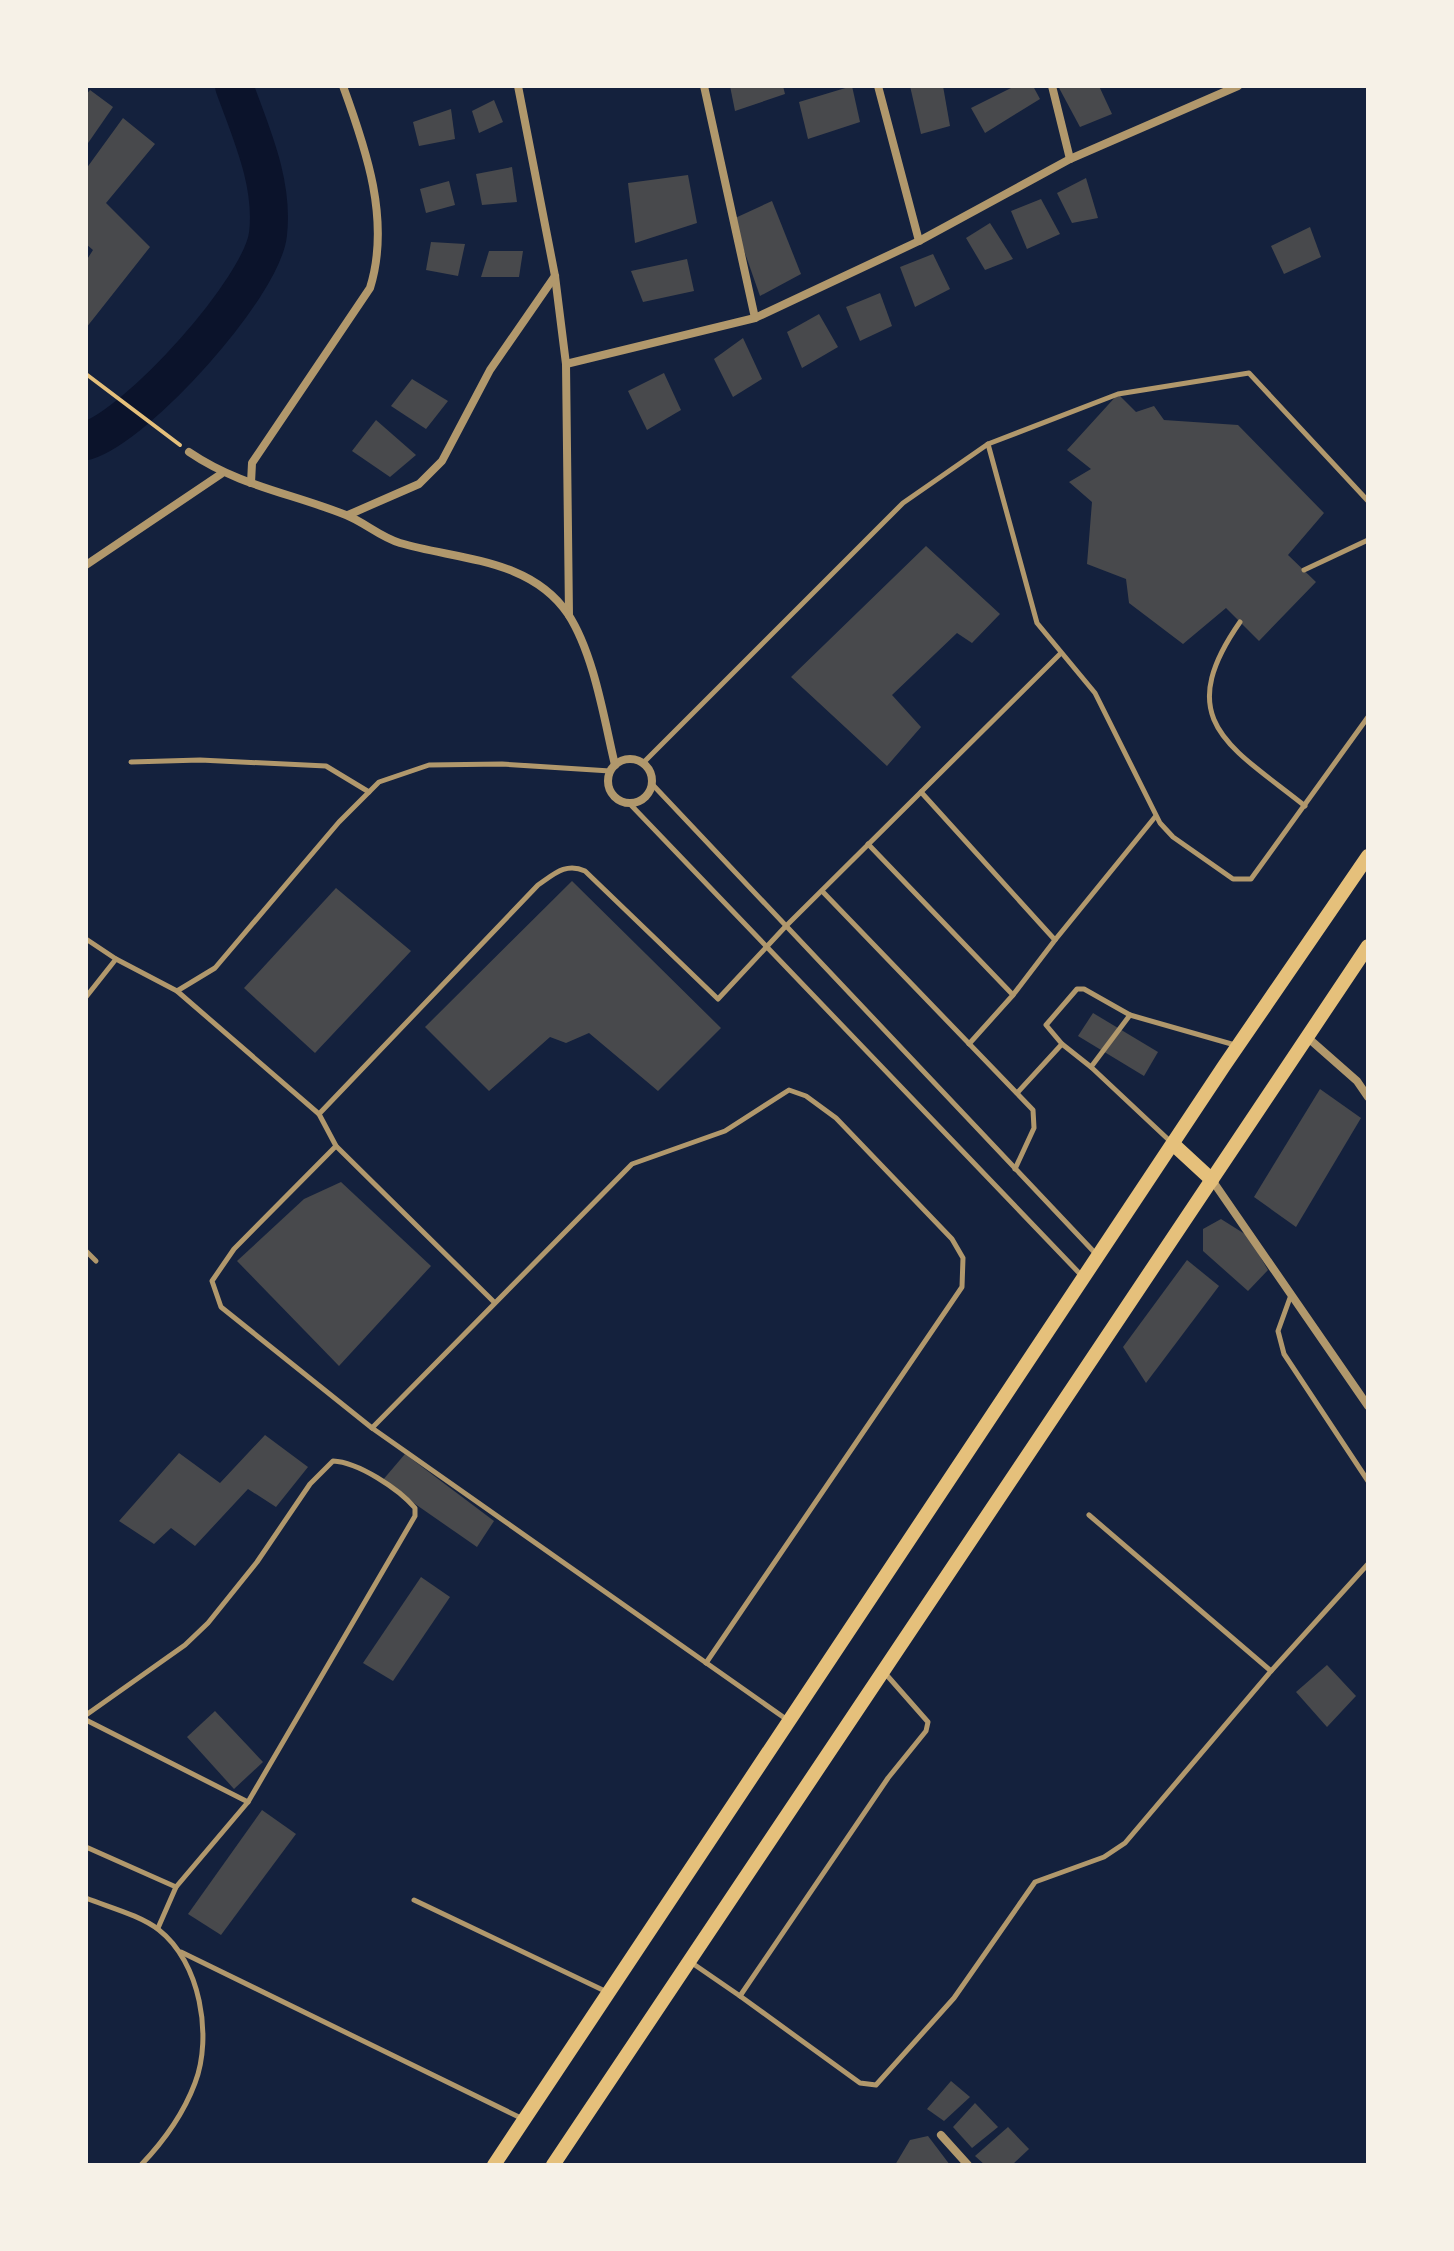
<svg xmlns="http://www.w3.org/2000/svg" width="1454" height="2251" viewBox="0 0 1454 2251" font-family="Manrope,sans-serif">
	<rect width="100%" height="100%" fill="#14213d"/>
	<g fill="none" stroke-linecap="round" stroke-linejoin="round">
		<path stroke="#0b132b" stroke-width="38" d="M86,441C138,425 262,287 268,234C274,183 251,133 234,86"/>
	</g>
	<g fill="#48494c">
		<polygon points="730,86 783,86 785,94 735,111"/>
		<polygon points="852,86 860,122 808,139 799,102"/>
		<polygon points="910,86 943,86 950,126 921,134"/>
		<polygon points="1015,86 1033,86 1040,99 985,133 971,108"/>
		<polygon points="1058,86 1099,86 1112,114 1080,127"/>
		<polygon points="90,90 113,107 86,146 86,95"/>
		<polygon points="494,100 503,122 479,133 472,111"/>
		<polygon points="451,109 455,139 419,146 413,122"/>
		<polygon points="123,118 155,144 106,203 150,247 86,328 86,261 93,250 86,244 86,169"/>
		<polygon points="512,167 517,202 482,205 476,174"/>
		<polygon points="688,175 697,223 635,243 628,183"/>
		<polygon points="1086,178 1098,218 1072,223 1057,193"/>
		<polygon points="449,181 455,205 426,213 420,189"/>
		<polygon points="1041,199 1060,234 1027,249 1011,211"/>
		<polygon points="772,201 801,274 760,296 733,219"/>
		<polygon points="990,223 1013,259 985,270 966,238"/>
		<polygon points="1310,227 1321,257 1284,274 1271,246"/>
		<polygon points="431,242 465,244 458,276 426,270"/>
		<polygon points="489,251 523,251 519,277 481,277"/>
		<polygon points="933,254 950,289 915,307 900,267"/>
		<polygon points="687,259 694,291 643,302 631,271"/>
		<polygon points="880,293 892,326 860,341 846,307"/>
		<polygon points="819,314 838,347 802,368 787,332"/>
		<polygon points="743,338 762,379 733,397 714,359"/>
		<polygon points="664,373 681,410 647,430 628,391"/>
		<polygon points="412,379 448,401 426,429 391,406"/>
		<polygon points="1118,394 1136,412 1154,406 1164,420 1238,425 1324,513 1288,555 1316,582 1259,641 1226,608 1183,644 1129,603 1126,579 1087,564 1092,502 1069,482 1091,469 1067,450"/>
		<polygon points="376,420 416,455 390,477 352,451"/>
		<polygon points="926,546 1000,614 972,643 957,633 892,695 921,727 887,766 791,677"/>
		<polygon points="572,881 721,1028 658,1091 589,1033 566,1043 550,1037 489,1091 425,1027"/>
		<polygon points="336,888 411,951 315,1053 244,988"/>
		<polygon points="1093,1013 1158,1052 1144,1076 1078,1036"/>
		<polygon points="1320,1089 1361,1118 1296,1227 1254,1197"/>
		<polygon points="341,1182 431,1266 339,1366 237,1261 304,1199"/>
		<polygon points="1221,1219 1248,1236 1268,1270 1248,1291 1203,1251 1203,1229"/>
		<polygon points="1187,1260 1219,1286 1146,1383 1123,1347"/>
		<polygon points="265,1435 308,1467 276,1507 248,1489 195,1546 171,1528 154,1544 119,1521 179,1453 220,1483"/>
		<polygon points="405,1454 494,1521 477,1547 382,1481"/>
		<polygon points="421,1577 450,1597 393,1681 363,1663"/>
		<polygon points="1327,1665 1356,1696 1327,1727 1296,1692"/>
		<polygon points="215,1711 263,1762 234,1789 187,1737"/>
		<polygon points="262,1810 296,1834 221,1935 188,1914"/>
		<polygon points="951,2081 970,2097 944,2121 927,2109"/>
		<polygon points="975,2103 998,2127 972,2148 953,2127"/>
		<polygon points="1008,2127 1029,2149 1012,2165 985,2165 975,2156"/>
		<polygon points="928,2136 950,2165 895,2165 910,2140"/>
	</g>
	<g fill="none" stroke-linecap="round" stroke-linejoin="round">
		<polyline stroke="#e5c07b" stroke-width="4" points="86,374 180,445"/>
		<g stroke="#b1986c" stroke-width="5">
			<polyline points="988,444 1037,623 1095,693 1160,823 1173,837 1233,879 1251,879 1368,717"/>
			<polyline points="1304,570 1368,540"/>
			<path d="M1240,622C1171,721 1230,746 1305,806"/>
			<polyline points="131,762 200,760 326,766 369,792"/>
			<polyline points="643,763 903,503 988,444 1118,394 1249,373 1368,501"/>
			<polyline points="652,784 1096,1254"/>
			<polyline points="921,792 1055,940 1155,817"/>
			<polyline points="629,803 1082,1276"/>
			<polyline points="868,844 1013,995 969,1044"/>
			<polyline points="822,891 1033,1110 1034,1128 1015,1169"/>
			<polyline points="86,939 116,959"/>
			<polyline points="177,991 319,1114 336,1146 494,1302"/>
			<polyline points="1013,995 1055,940"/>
			<polyline points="86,997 116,959 177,991 215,968 339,822 379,782 429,765 502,764 610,771"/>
			<polyline points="1062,1044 1091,1067"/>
			<polyline points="1017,1093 1062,1044 1046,1025 1077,989 1084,989 1130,1015"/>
			<path d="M319,1114L538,885C554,874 566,862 585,871L718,999L785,927L1060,654"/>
			<polyline points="1172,1143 1091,1067 1130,1015 1235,1045"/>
			<polyline points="336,1146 234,1249 212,1281 221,1307 372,1428 786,1719"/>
			<polyline points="86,1251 96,1261"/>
			<polyline points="1291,1295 1278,1331 1284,1354 1368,1481"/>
			<polyline points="372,1428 632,1164 725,1131 789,1090 806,1096 836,1118 952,1239 963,1258 962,1287 706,1663"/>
			<polyline points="1089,1515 1271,1671"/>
			<path d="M86,1715L185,1645L208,1623L257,1562L310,1484L333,1461C358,1462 399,1489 415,1508V1516L248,1802L176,1887L158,1928"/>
			<polyline points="86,1720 248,1802"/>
			<polyline points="86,1847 176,1887"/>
			<path d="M86,1898C108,1907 140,1915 159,1930C200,1962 213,2036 195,2083C183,2115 164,2141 141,2165"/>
			<polyline points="414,1900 607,1992"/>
			<polyline points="181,1952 523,2119"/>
			<polyline points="692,1963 740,1996 888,1778 926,1731 928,1722 884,1672"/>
			<polyline points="740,1996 860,2083 876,2085 954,1998 1035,1882 1104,1857 1125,1843 1271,1671 1368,1564"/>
		</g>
		<g stroke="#b1986c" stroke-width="8">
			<polyline points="518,86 555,276 566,364 755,318 919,241 1070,159 1238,86"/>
			<polyline points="704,86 755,318"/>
			<polyline points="878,86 919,241"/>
			<polyline points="1052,86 1070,159"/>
			<polyline points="566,364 569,615"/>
			<path d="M189,452C239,486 291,493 346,515C364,522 380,537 400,543C458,560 530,558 568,614C594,654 604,719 615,765"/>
			<path d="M251,483L252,463L370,288C391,221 366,149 343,86"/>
			<polyline points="348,515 419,484 442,461 490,370 555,276"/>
			<polyline points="86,565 221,474"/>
			<circle cx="630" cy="781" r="22"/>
			<polyline points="1307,1037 1357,1081 1368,1097"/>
			<polyline points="1212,1180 1368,1406"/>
			<polyline points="941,2135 968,2165"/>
		</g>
		<g stroke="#e5c07b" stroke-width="14">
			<polyline points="1173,1144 1212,1180"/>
			<polyline points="494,2165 1224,1066 1368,856"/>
			<polyline points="553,2165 1368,946"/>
		</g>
	</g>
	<rect width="1454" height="2251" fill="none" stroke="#f6f1e7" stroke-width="176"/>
</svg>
